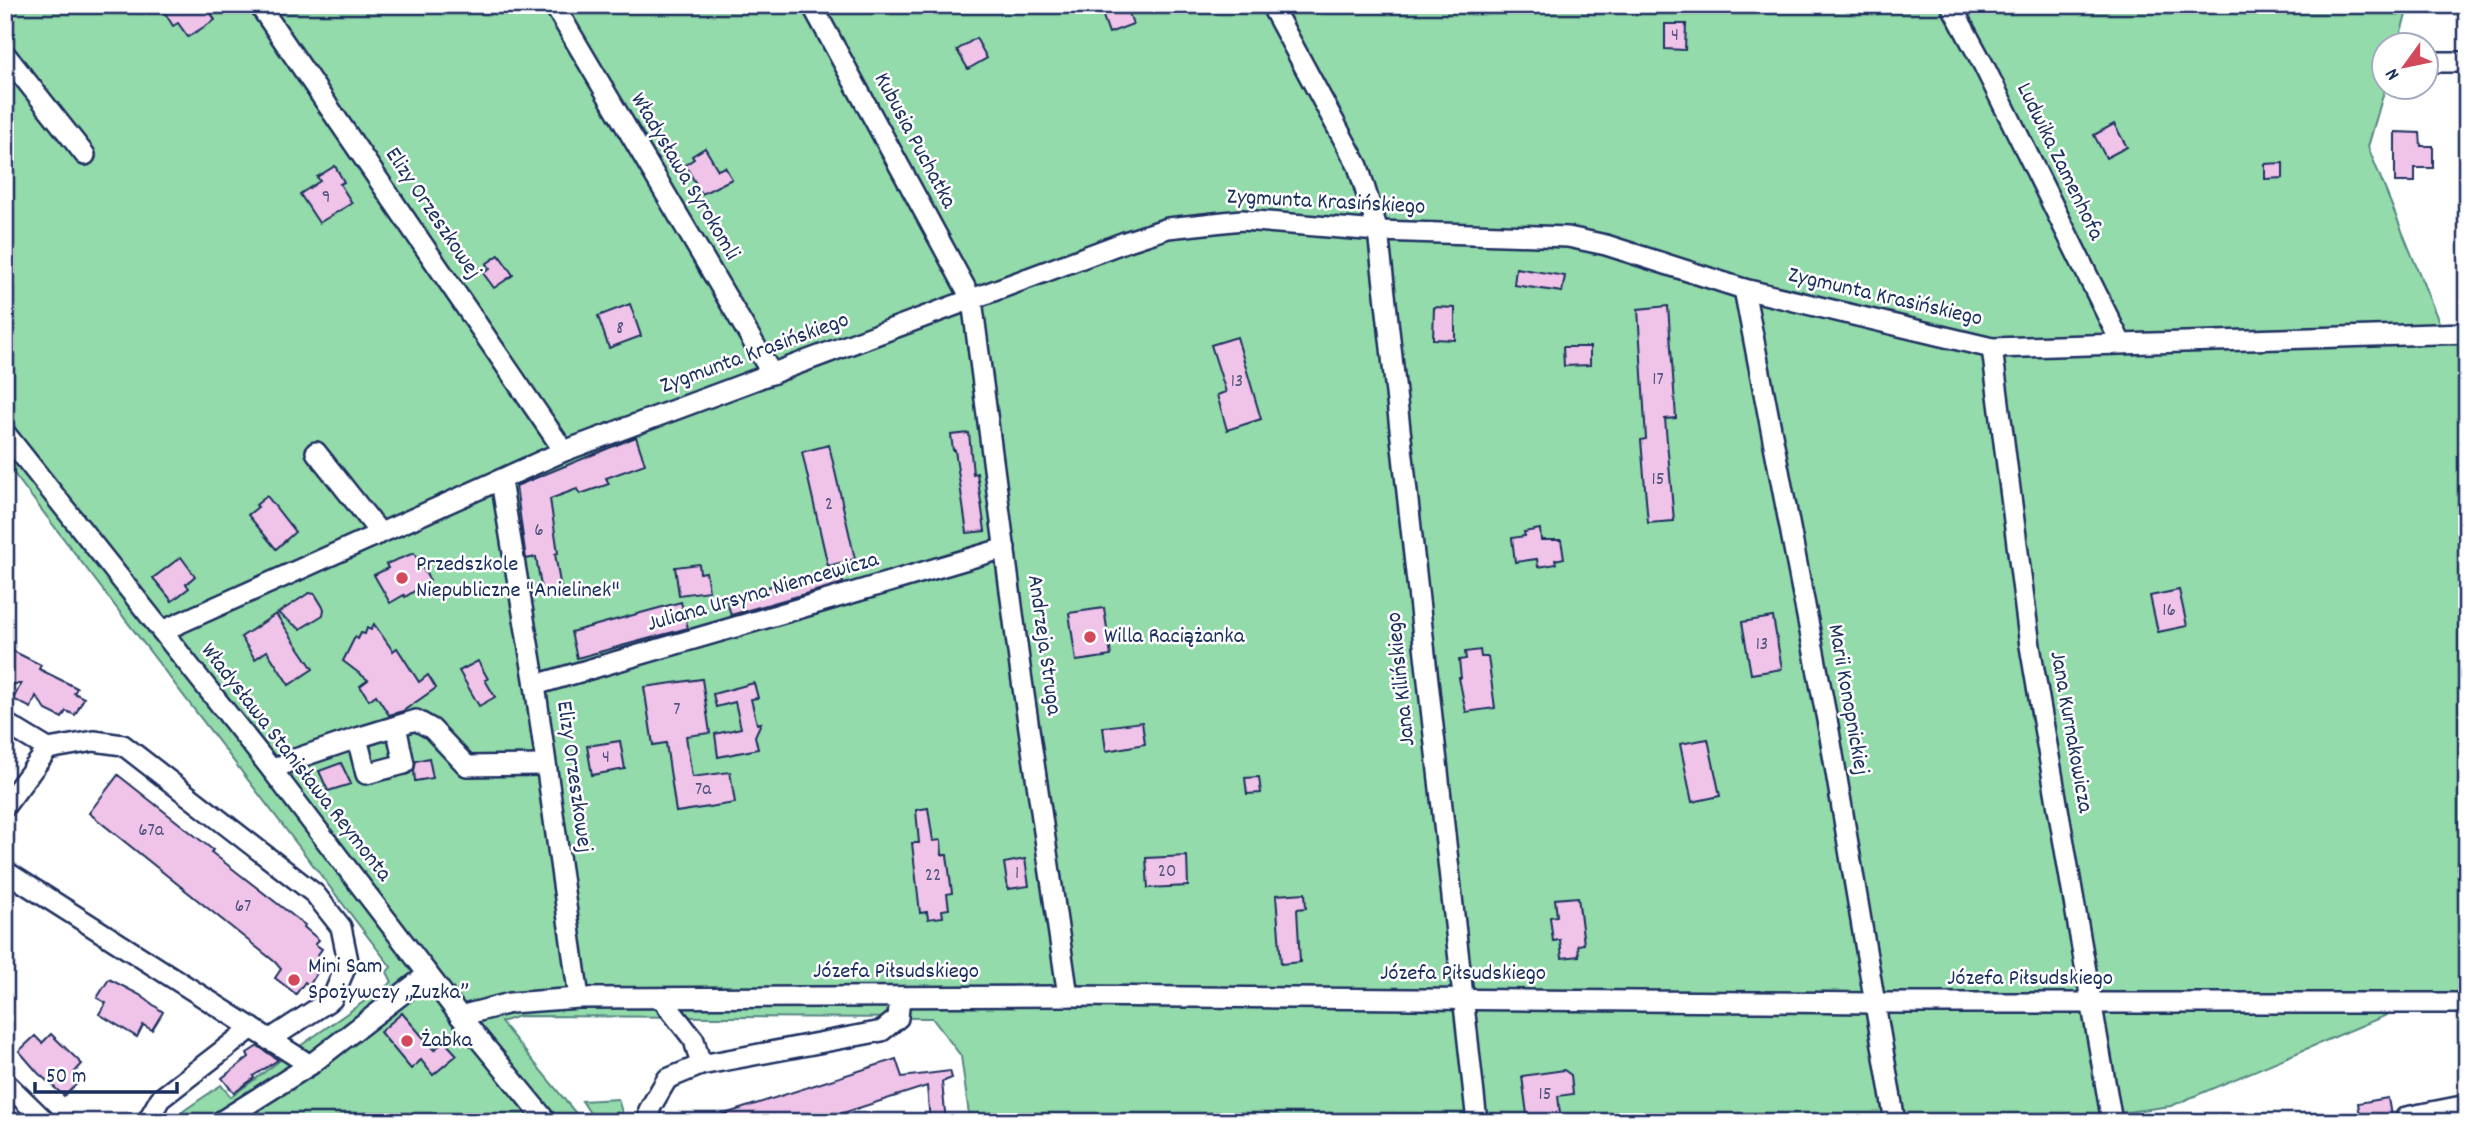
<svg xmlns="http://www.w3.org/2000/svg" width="2472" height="1127" viewBox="0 0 2472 1127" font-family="Dekko,sans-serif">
	<rect width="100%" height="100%" fill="#fff"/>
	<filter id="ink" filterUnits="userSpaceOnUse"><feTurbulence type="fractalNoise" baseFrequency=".0143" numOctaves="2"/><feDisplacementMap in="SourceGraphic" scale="14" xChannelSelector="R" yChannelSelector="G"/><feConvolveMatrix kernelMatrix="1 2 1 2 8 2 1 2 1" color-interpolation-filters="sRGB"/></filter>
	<g filter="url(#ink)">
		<g fill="#93dbaa" stroke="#578584" stroke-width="2">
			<polygon points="5,5 2409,5 2397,45 2384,46 2385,88 2368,147 2447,342 2467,342 2467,1011 2396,1011 2171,1106 2054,1122 970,1122 961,1056 932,1018 519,1016 501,1022 583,1122 176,1122 182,1112 221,1085 231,1097 290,1053 392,982 387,972 391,967 5,462"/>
			<polygon points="618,1099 625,1122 596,1122 582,1101"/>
		</g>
		<g fill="#f0c3e8" stroke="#1b2f5e" stroke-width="2">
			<polygon points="160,5 206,5 215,20 188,37 178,23 173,26"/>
			<polygon points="1099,5 1126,5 1133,24 1109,33"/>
			<polygon points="1665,24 1686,24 1685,50 1665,49"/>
			<polygon points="976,38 987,58 968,69 957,50"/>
			<polygon points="2114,124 2127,147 2106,158 2094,135"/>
			<polygon points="2395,132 2420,133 2421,146 2433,146 2433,168 2415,168 2415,182 2395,182"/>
			<polygon points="705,148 718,170 725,167 732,179 702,194 685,165 694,159 692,156"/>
			<polygon points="2283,163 2283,178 2265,179 2265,164"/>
			<polygon points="335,166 344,182 340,184 352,203 319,223 300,194 320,181 317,177"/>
			<polygon points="499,255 513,275 494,288 483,273 490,269 486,264"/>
			<polygon points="1516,268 1565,276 1562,292 1514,285"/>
			<polygon points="630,304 641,336 609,348 598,316"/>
			<polygon points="1668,306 1676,418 1665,419 1674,521 1648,523 1641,440 1646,439 1638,309"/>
			<polygon points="1434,307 1455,308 1455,340 1433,339"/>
			<polygon points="1237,337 1261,419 1227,430 1217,395 1226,392 1211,345"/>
			<polygon points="1563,347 1590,347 1590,365 1564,366"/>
			<polygon points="969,433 973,474 977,473 985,531 967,533 955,450 953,450 951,435"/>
			<polygon points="636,437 645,464 606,478 609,484 580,494 577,489 550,499 558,553 555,554 561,589 542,592 536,557 526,559 516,486"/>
			<polygon points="829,445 855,559 828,566 802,452"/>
			<polygon points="267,496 295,532 276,549 248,515 258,507 256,505"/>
			<polygon points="1540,529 1541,540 1561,540 1564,558 1555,560 1556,564 1538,567 1537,559 1515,562 1512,538 1525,536 1524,532"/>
			<polygon points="414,553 430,581 405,597 404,595 390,603 374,575 388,568 386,564"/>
			<polygon points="181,557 195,576 186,584 189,588 172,601 153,578"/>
			<polygon points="699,564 700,573 706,572 709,591 679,595 675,567"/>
			<polygon points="840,568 843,583 731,615 726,598"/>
			<polygon points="2179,590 2187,626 2158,632 2150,596"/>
			<polygon points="309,593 315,594 324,609 323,615 300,629 278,613"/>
			<polygon points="681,602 688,628 577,658 571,632"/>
			<polygon points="1104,608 1111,656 1076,661 1069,613"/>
			<polygon points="276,614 313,669 289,685 267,651 255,659 241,637"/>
			<polygon points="1773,617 1782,669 1751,674 1742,622"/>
			<polygon points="374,624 393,651 397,648 419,682 428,675 436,688 403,711 389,715 376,695 369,700 360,686 368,680 343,661 355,637 358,639 361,633 365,634 367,628 371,630"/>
			<polygon points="5,647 41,665 39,669 77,688 74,693 84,698 75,715 66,711 62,718 46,710 36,696 31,708 13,699 21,684 5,684"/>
			<polygon points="1480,650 1481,657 1488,657 1495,708 1466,712 1459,678 1461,678 1459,660 1466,659 1465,652"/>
			<polygon points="478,661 488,679 485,680 495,697 479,706 459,671"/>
			<polygon points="702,679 710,733 686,736 692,777 730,772 735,803 676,812 666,743 653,745 644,687"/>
			<polygon points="754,683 758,698 751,699 757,724 761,723 755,736 758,749 718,757 715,734 741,728 735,702 716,707 713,694"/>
			<polygon points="1142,722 1145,744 1106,751 1103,727"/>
			<polygon points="1708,739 1720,796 1692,802 1680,744"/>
			<polygon points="620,741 625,769 592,775 587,746"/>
			<polygon points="429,758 433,778 415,781 414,771 416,761"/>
			<polygon points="341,763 351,784 328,791 319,771"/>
			<polygon points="118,775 213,850 211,852 305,925 304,927 319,940 315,944 322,949 317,956 321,961 316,967 319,970 309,986 305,982 296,994 275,978 281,969 275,962 89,813"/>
			<polygon points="1259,777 1261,793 1247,794 1245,778"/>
			<polygon points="928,808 933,841 941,840 942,855 947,855 952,893 947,894 949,909 942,910 943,917 928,919 927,912 920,913 912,843 919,843 916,810"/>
			<polygon points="1187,856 1188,886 1148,888 1146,858"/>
			<polygon points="1025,859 1029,886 1008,889 1004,863"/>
			<polygon points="1305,893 1306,908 1297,909 1300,962 1281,964 1276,895"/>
			<polygon points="1578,897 1584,944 1578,945 1579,956 1562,958 1560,940 1553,941 1550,917 1557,916 1555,899"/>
			<polygon points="109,979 140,995 163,1012 152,1030 143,1025 137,1037 99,1014 106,1003 97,998"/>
			<polygon points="402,1013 434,1050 444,1041 457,1055 433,1075 421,1060 411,1069 380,1032"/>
			<polygon points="51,1034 82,1064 73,1074 80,1081 64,1096 38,1073 19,1051 35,1036 42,1043"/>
			<polygon points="258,1046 278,1060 253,1076 254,1078 234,1093 222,1078 249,1057 247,1053"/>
			<polygon points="896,1059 902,1077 950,1071 952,1078 942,1082 946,1122 930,1122 927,1086 815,1122 710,1122 709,1119"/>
			<polygon points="1564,1070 1571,1075 1573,1094 1558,1096 1561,1122 1528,1122 1522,1076"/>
			<polygon points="2388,1098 2392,1122 2361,1122 2358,1103"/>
		</g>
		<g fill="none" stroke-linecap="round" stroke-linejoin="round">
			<g stroke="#1b2f5e" stroke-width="24">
				<g id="minor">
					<polyline points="259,5 564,451"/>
					<polyline points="554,5 772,374"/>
					<polyline points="812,5 972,300 1020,667 1068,996"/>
					<polyline points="1271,5 1358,166 1378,231 1477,1122"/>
					<polyline points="1951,5 1983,64 2121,343"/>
					<polyline points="5,54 85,155"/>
					<polyline points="2426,62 2467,62"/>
					<polyline points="1744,289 1828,725 1895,1122"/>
					<polyline points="1992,348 2030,646 2112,1122"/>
					<polyline points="5,433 272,770 460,1016 547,1122"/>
					<polyline points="316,452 380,533"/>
					<polyline points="501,481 535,685 579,998"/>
					<polyline points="162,631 564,451 1125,242 1168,228 1242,220 1378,231 1568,237 1606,245 1744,289 1992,348 2467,333"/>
					<path d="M535,685C691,639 849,595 1005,548"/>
					<polyline points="5,723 48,749 94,741 123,745 315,894 341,927 348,961 332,999 269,1040"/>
					<polyline points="396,726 404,764 366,774 357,738 416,720 432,729 467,766 546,765"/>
					<polyline points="272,770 295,759 357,738"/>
					<polyline points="5,806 48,749"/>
					<polyline points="5,871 310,1065"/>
					<polyline points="460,1016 510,1003 579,998 1068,996 1874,1003 2467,1003"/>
					<polyline points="701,1065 882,1031 898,1018 900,997"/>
					<polyline points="5,1082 46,1122"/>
					<polyline points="2406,1117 2467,1105"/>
					<polyline points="147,1122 160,1099 252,1028"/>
					<polyline points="220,1122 310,1065 428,974"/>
					<polyline points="652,1122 649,1110 667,1079 701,1065 694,1040 661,998"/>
				</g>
			</g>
			<use href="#minor" stroke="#fff" stroke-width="19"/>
		</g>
	</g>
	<g fill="#d1495b" stroke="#fff" stroke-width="2.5">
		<circle cx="402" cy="578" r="7"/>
		<circle cx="1090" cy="637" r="7"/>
		<circle cx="294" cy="980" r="7"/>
		<circle cx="407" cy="1041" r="7"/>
	</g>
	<g text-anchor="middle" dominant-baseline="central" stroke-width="5" stroke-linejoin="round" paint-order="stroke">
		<g font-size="19" fill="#505480">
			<text x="1675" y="36">4</text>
			<text x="326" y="198">9</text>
			<text x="620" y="329">8</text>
			<text x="1658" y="380">17</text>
			<text x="1237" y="382">13</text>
			<text x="1658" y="480">15</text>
			<text x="829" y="505">2</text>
			<text x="539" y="531">6</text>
			<text x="2169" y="611">16</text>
			<text x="1762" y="645">13</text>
			<text x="677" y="710">7</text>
			<text x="606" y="758">4</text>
			<text x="703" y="790">7a</text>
			<text x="151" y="831">67a</text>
			<text x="1167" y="872">20</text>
			<text x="1017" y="874">1</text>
			<text x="933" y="876">22</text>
			<text x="243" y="907">67</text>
			<text x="1545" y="1095">15</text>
		</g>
		<g font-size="23" fill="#1b2f5e" stroke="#fff">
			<text transform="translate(914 141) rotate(62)">Kubusia Puchatka</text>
			<text transform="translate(2059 162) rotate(64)">Ludwika Zamenhofa</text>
			<text transform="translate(684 177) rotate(59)">Władysława Syrokomli</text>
			<text transform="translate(1326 203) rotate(3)">Zygmunta Krasińskiego</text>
			<text transform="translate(432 214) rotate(56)">Elizy Orzeszkowej</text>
			<text transform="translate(1885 298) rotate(13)">Zygmunta Krasińskiego</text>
			<text transform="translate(755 354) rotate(-20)">Zygmunta Krasińskiego</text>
			<text transform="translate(763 593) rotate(-16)">Juliana Ursyna Niemcewicza</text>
			<text transform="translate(1043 645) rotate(82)">Andrzeja Struga</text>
			<text transform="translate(1402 679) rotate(-96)">Jana Kilińskiego</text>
			<text transform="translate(1847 700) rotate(80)">Marii Konopnickiej</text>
			<text transform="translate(2070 732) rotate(80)">Jana Kurnakowicza</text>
			<text transform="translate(295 763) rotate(52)">Władysława Stanisława Reymonta</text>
			<text transform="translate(573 777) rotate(82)">Elizy Orzeszkowej</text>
			<text x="896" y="972">Józefa Piłsudskiego</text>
			<text x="1463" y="974">Józefa Piłsudskiego</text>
			<text x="2030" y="979">Józefa Piłsudskiego</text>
		</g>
		<g font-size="23" fill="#1b2f5e" stroke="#fff" text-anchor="start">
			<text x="416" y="565">Przedszkole<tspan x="416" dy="26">Niepubliczne "Anielinek"</tspan></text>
			<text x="1104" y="637">Willa Raciążanka</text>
			<text x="308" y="967">Mini Sam<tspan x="308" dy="26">Spożywczy „Zuzka”</tspan></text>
			<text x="421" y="1041">Żabka</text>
		</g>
	</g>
	<rect width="2472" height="1127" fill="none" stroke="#fff" stroke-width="28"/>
	<rect x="14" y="14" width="2444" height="1099" fill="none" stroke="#1b2f5e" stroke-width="2.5" filter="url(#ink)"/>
	<g transform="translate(2405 66) rotate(237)"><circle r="33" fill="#ffffff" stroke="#a4acbf" stroke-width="2"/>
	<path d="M0-5L12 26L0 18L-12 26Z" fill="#d1495b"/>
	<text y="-10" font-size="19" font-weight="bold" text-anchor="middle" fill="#1b2f5e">N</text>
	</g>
	<path d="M35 1082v10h142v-10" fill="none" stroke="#1b2f5e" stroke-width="3.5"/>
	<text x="46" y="1082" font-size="21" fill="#1b2f5e" stroke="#ffffff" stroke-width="5" paint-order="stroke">50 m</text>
</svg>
